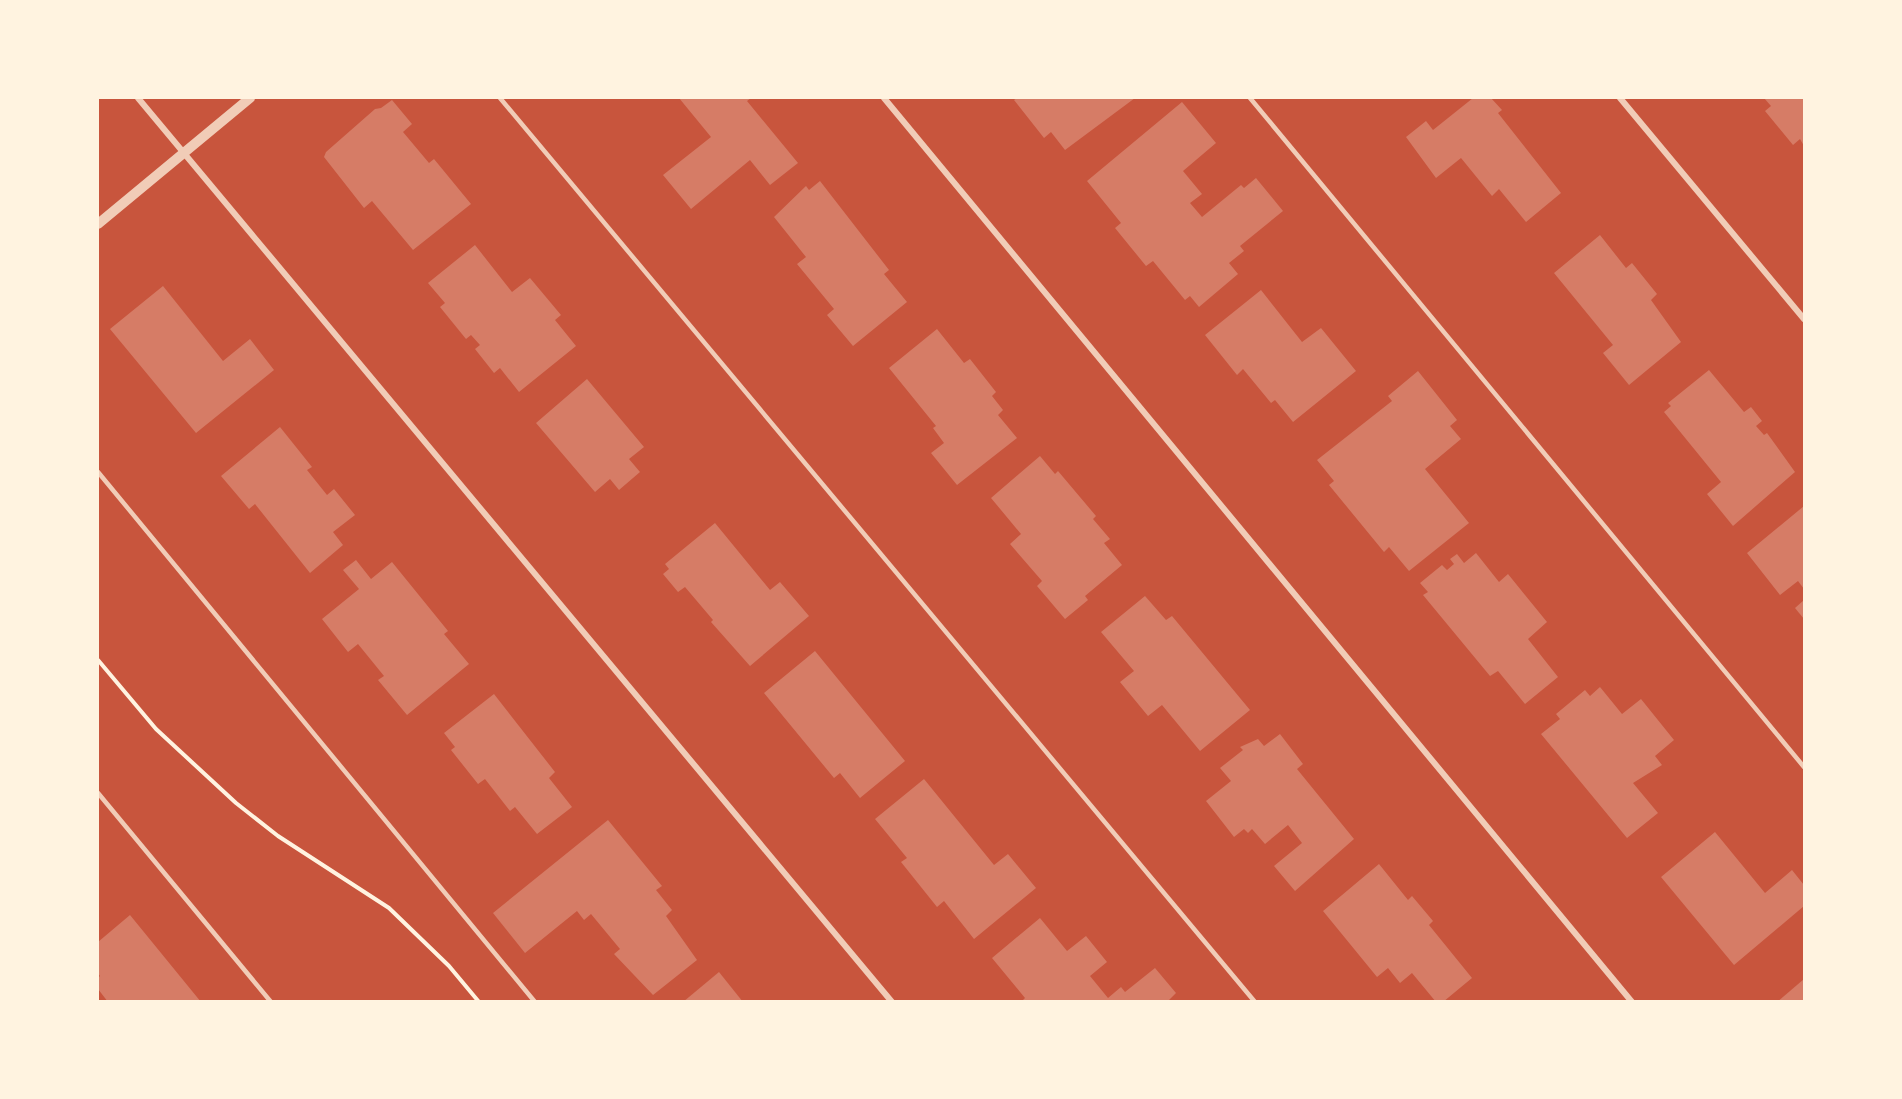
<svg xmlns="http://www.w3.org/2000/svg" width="1902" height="1099" viewBox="0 0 1902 1099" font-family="'Public Sans',sans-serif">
	<rect width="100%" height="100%" fill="#c8553d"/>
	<g fill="#d67c66">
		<polygon points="679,98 751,98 747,101 798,163 770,185 750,160 691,209 663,175 711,137"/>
		<polygon points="1017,98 1135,98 1065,150 1051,132 1044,138 1014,100"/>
		<polygon points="1473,98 1491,98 1502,110 1498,113 1561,193 1526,222 1499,189 1492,196 1461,158 1436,178 1406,137 1426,121 1433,130"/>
		<polygon points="1764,98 1804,98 1804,146 1800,139 1793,145 1765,111 1771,106"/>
		<polygon points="392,100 412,124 403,132 429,163 434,159 471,204 413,250 372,201 364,208 324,157 326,152 375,109 381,108"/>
		<polygon points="1182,102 1216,143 1183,171 1202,194 1190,203 1202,217 1241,185 1244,188 1256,178 1283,211 1240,246 1244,251 1229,263 1238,274 1199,307 1190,296 1185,300 1153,261 1146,266 1115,228 1121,223 1087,181"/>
		<polygon points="820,181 889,270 884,274 907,302 853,346 827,315 834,309 797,264 806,257 774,217 806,186 809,190"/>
		<polygon points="1600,235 1626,268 1632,263 1657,294 1651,300 1681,342 1629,385 1603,353 1613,345 1554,273"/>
		<polygon points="475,245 512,292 530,278 561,315 555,320 576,346 519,392 500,368 494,373 475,349 480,345 471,335 466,339 440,307 445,303 428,283"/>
		<polygon points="163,286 223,361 250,339 274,370 196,433 110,329"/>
		<polygon points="1261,290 1302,342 1321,328 1356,371 1293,422 1275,400 1271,403 1243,369 1237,375 1205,335"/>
		<polygon points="937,329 964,363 970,359 996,392 992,396 1003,410 998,415 1017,438 957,485 931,453 944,443 933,428 936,426 889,368"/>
		<polygon points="1709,370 1744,412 1751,407 1762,421 1756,426 1764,435 1767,433 1795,472 1733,526 1707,494 1721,482 1664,412 1671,406 1668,403"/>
		<polygon points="1418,371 1457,420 1450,426 1461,439 1425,469 1469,523 1409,571 1389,547 1384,552 1329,485 1334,481 1317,460 1392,401 1388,396"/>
		<polygon points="587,379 644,447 629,459 640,472 619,490 610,479 595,492 536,423"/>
		<polygon points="280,427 312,467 307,470 327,495 334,489 355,515 333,532 343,545 310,573 255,504 249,509 221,476"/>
		<polygon points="1040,456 1055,474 1058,471 1096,516 1093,519 1110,539 1104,543 1122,565 1085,596 1088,600 1065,619 1037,586 1042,581 1010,544 1021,534 991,498"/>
		<polygon points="1804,506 1804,589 1798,581 1780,595 1747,553"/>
		<polygon points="715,523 770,590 780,582 809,616 750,666 711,622 713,620 685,587 678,592 663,574 669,569 665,564"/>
		<polygon points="1476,553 1499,582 1508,574 1547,622 1528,639 1558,677 1525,704 1498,671 1490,676 1423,595 1428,592 1420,583 1442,565 1447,570 1454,564 1450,559 1457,554 1464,563"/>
		<polygon points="356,560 371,579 392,562 448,631 444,634 469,664 407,715 378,680 384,676 358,644 348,652 322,619 359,589 343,570"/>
		<polygon points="1145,596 1166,620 1172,616 1250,710 1200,751 1162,705 1148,716 1120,682 1134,671 1101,632"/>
		<polygon points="1804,600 1804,619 1795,608"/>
		<polygon points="815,651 905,761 860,798 840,773 834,778 764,693"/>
		<polygon points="1600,687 1622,714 1641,699 1674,740 1655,756 1662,765 1633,783 1658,813 1627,838 1541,734 1560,719 1556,714 1585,690 1590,696"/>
		<polygon points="494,694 555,772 549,778 572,807 537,834 515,807 510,811 485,779 478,784 451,750 455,747 444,733"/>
		<polygon points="1280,734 1303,764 1297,769 1354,839 1295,891 1274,866 1302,843 1288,825 1265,844 1252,829 1248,833 1244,829 1234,837 1206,801 1231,781 1220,768 1243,750 1240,747 1258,739 1264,746"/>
		<polygon points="924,779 994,865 1008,854 1036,888 974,939 944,901 937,907 901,862 907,858 875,819"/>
		<polygon points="608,820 662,886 656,890 672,910 666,916 697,960 653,995 614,954 620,949 591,914 584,920 577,911 525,953 493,913"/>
		<polygon points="1715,832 1765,893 1792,870 1804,885 1804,906 1734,965 1661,877"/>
		<polygon points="1379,864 1408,900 1412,896 1433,921 1429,925 1472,978 1443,1002 1436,1002 1412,973 1400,983 1388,968 1377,977 1323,911"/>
		<polygon points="130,915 201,1002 108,1002 98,989 98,978 100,976 98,973 98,942"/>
		<polygon points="1040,918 1067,951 1086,936 1107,962 1090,976 1108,998 1121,987 1125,992 1155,968 1176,993 1167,1002 1021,1002 1025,998 992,958"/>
		<polygon points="719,972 743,1002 683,1002"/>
		<polygon points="1804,979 1804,1002 1777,1002"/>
	</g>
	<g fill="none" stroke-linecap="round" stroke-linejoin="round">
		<polyline stroke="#fff3e0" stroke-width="4" points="98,660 156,729 236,803 278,836 389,908 449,966 479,1002"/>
		<g stroke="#f1ccb7" stroke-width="4.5">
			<polyline points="500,98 1255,1002"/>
			<polyline points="1250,98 1804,767"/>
			<polyline points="98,472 535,1002"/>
			<polyline points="98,793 271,1002"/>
		</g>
		<g stroke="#f1ccb7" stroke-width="6">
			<polyline points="138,98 892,1002"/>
			<polyline points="884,98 1632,1002"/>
			<polyline points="1620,98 1804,319"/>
		</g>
		<polyline stroke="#f1ccb7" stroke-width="10" points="98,224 250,98"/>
	</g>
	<rect width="1902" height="1099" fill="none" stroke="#fff3e0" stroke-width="198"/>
</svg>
